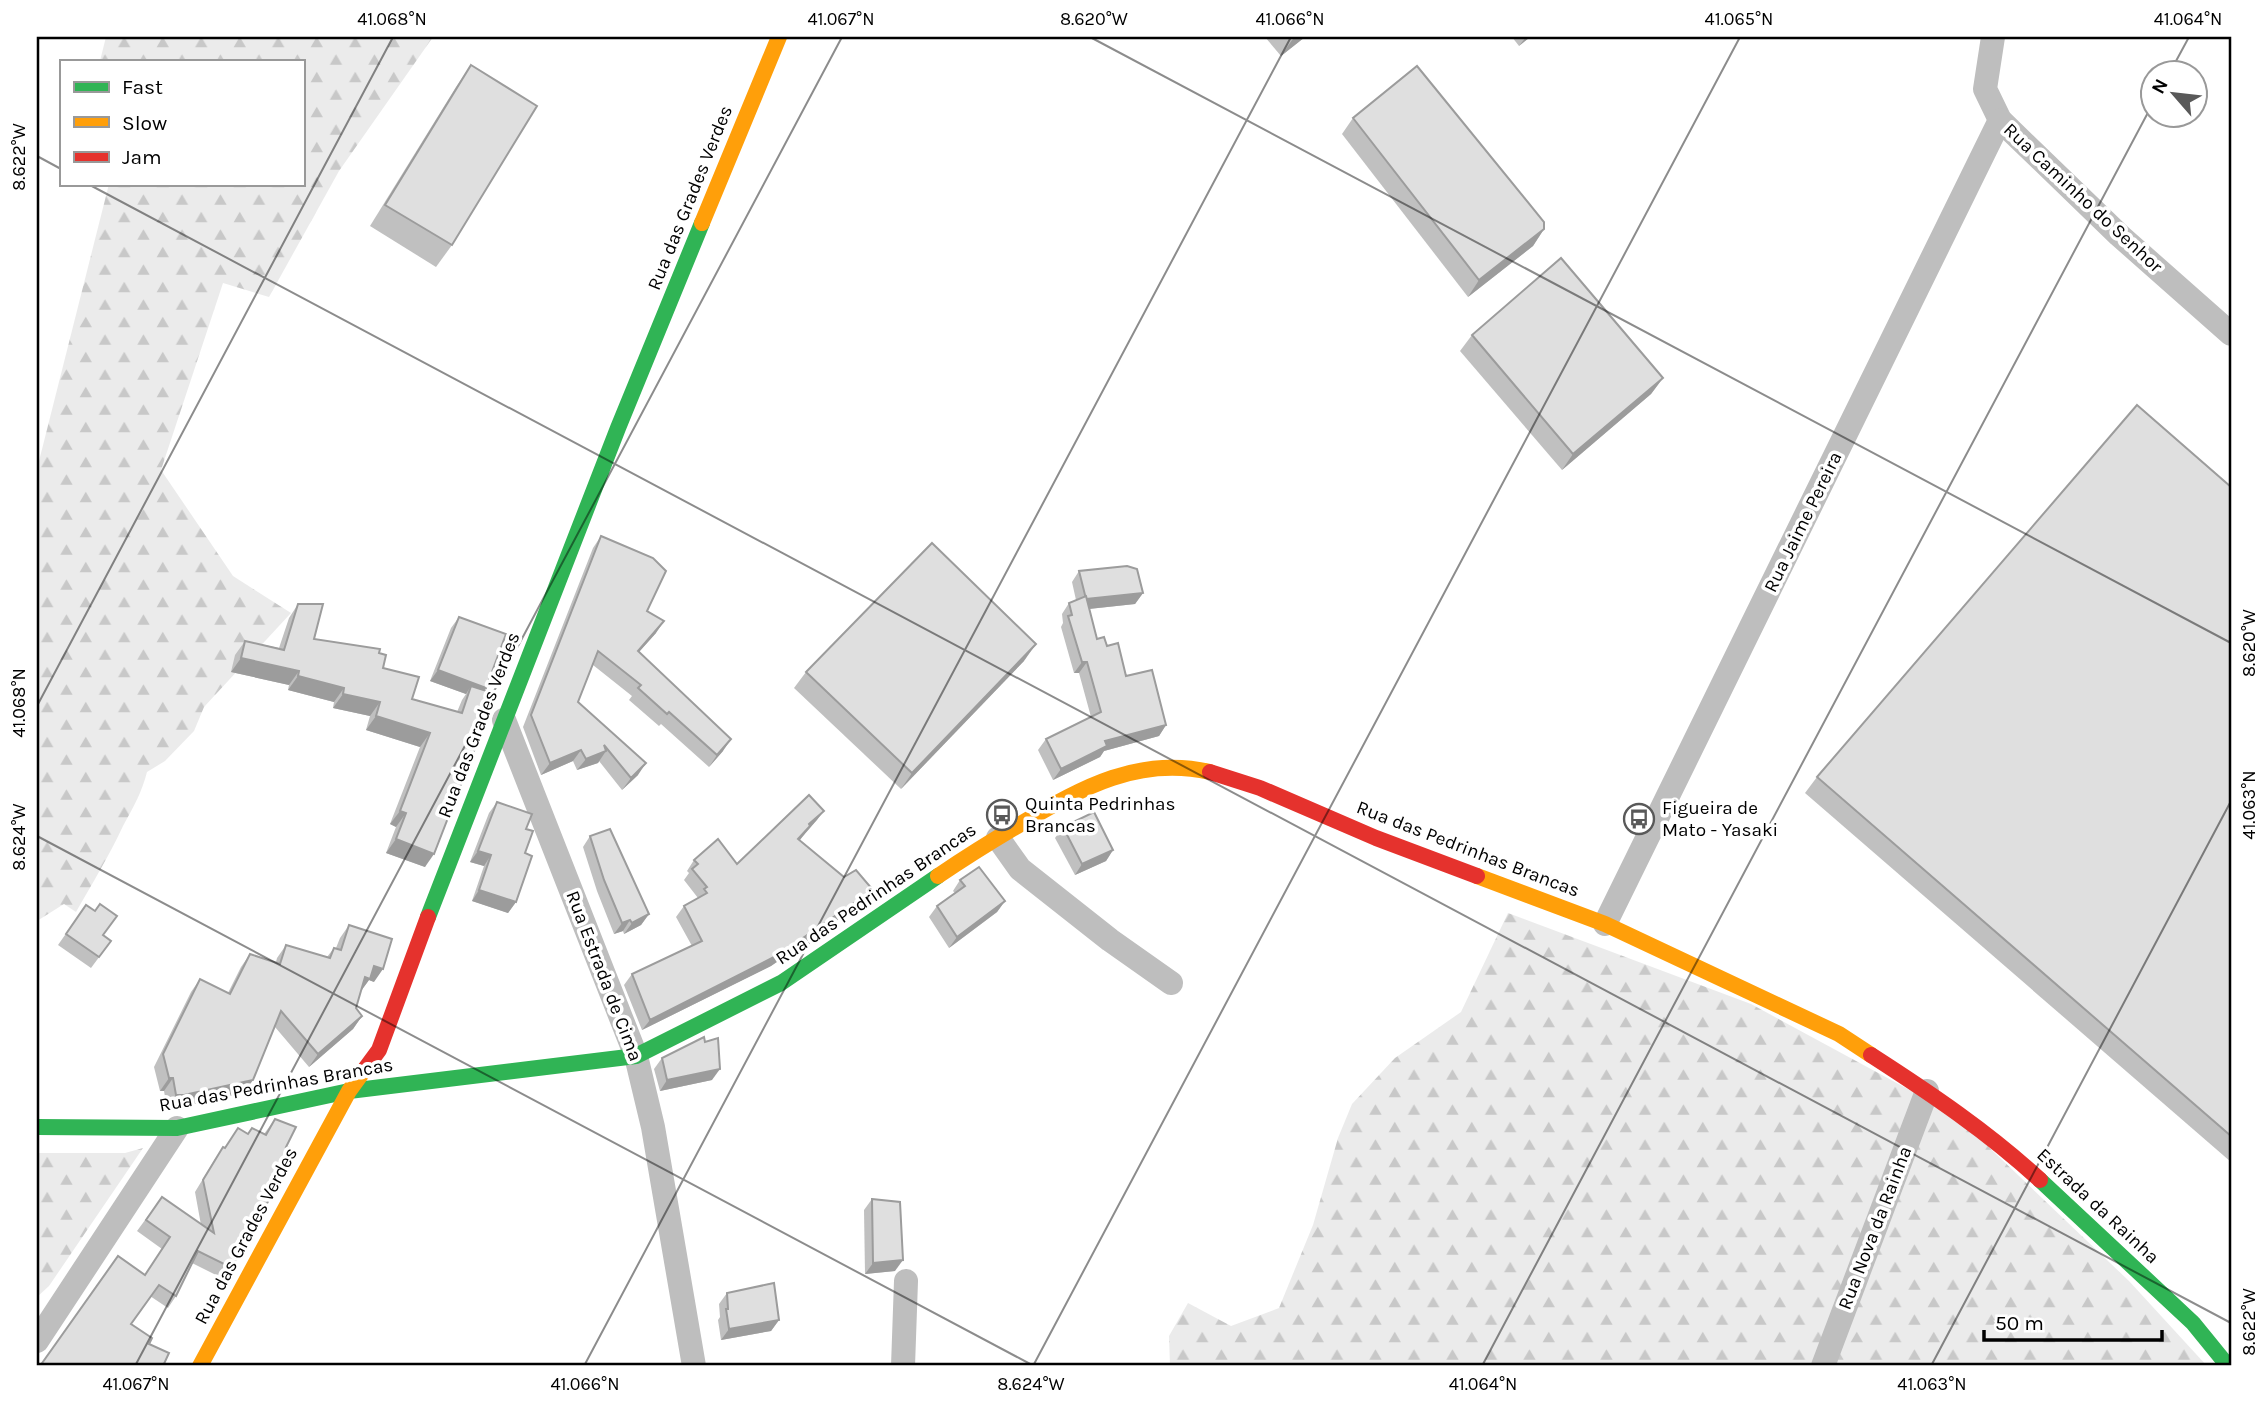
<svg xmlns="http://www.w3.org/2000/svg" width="2268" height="1403" viewBox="0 0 2268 1403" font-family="Karla,sans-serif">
	<defs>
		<pattern id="forest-firs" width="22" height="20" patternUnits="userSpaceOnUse" patternTransform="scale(1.75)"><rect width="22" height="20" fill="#ebebeb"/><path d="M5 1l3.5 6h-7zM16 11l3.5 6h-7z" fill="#c8c8c8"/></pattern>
	</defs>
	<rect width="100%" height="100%" fill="#fff"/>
	<g fill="url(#forest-firs)">
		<path d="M106,37H433L339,171L269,297L223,283L161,470L233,576L291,613L204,707L194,731L165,761L147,772C142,792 133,808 123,826C109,856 92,884 76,912L64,904L37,921V469L109,184H303V61H100Z"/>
		<polygon points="1508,913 1751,1004 1954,1114 2129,1281 2207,1366 1170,1366 1169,1336 1188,1303 1231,1326 1279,1308 1313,1225 1338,1138 1352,1104 1395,1058 1461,1012"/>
		<polygon points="143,1148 49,1286 37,1297 37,1153 125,1153"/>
	</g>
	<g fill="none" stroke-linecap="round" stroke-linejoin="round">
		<g stroke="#bebebe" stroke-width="24">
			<polyline points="1993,37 1985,89 2000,120 2119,235 2231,334"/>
			<polyline points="504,720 636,1056 653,1127 694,1366"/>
			<polyline points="998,838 1020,869 1110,940 1171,983"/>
			<polyline points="1605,924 2000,120"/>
			<polyline points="37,1341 177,1128"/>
			<polyline points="903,1366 906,1281"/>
			<polyline points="1823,1366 1927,1091"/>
		</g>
		<g stroke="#30b455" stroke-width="16">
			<polyline points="428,917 618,428 702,223"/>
			<polyline points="37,1127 177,1128 349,1091 636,1056 781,983 938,876"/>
			<polyline points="2040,1180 2193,1323 2228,1366"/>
		</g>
		<g stroke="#ff9f0a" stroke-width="16">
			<polyline points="702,223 779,37"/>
			<path d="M938,876C966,857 995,839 1024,822C1083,787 1139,756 1210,772"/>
			<polyline points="1477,876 1605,924 1839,1034 1871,1055"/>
			<polyline points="200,1366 349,1091 365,1069"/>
		</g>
		<g stroke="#e5322d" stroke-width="16">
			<polyline points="1210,772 1260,788 1376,838 1477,876"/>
			<path d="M1871,1055C1930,1093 1988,1132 2040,1180"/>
			<polyline points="365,1069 379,1050 428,917"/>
		</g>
	</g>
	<g fill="#c0c0c0">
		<polygon points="1265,37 1305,37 1281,56"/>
		<polygon points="1512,37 1530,37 1519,46"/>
		<polygon points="471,65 452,245 436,267 370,226 456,87"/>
		<polygon points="1353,118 1544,229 1533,246 1468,297 1342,134"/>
		<polygon points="1472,335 1663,378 1651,394 1562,470 1460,351"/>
		<polygon points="2231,487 2231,1162 1805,793 1817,777"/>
		<polygon points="601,536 647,611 656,633 639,652 723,751 709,767 661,724 659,726 629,700 632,696 593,665 578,702 638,775 622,790 599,761 598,763 577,770 573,761 541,775 523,727 593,548"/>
		<polygon points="1079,571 1143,593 1135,604 1089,609 1097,639 1107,646 1126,676 1166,725 1159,736 1104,751 1100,757 1053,780 1038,750 1046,739 1091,717 1079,673 1074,673 1061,627 1063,623 1062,614 1069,603 1076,600 1072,582"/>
		<polygon points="298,604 314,639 379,653 383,668 412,699 457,712 462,700 466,694 430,681 451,628 459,617 484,690 425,867 386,853 396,827 390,824 420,747 366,730 370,716 333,708 334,702 288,690 289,685 231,672 235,655 245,641 279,648 289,618"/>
		<polygon points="1024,661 901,789 794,688 806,672"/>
		<polygon points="497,802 526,829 525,853 516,902 508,913 472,901 484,866 470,862 489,813"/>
		<polygon points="824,811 816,821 809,828 800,840 844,877 873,890 865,901 771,966 642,1030 624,985 632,974 692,946 676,917 684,906 698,898 684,880 689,873 687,871 694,860 737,864"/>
		<polygon points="1063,827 1113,850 1106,861 1075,875 1055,838"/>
		<polygon points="590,836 649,914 641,925 624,934 623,931 614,934 597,891 583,847"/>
		<polygon points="960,880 1005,901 997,912 949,948 929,917 937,906 955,893 953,891"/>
		<polygon points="86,905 103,935 111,941 91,968 58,945"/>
		<polygon points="349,925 374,982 369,980 361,991 356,1008 362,1016 353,1029 309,1067 275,1027 244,1093 175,1108 167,1108 164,1091 160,1091 154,1067 191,992 200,979 228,993 241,967 250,954 276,962 277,958 286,945 327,957 334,948 336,948 340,938"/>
		<polygon points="705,1042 712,1080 660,1091 654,1069 662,1058"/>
		<polygon points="275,1119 286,1147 232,1268 224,1279 192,1263 176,1296 168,1308 150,1296 40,1366 145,1275 162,1249 137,1231 162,1197 201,1225 195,1192 215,1159 223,1147 225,1148 238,1128 248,1134 264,1134"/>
		<polygon points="872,1199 895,1271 865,1274 864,1210"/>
		<polygon points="727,1293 779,1320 771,1331 721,1340 718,1320 720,1317 719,1304"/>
	</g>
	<g fill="#9c9c9c">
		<polygon points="1296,37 1305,37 1281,56 1292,40"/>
		<polygon points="1526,37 1530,37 1519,46"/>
		<polygon points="1544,229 1533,246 1468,297 1479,280"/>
		<polygon points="1663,378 1651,394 1562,470 1573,454"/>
		<polygon points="1143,593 1135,604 1079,610 1086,599"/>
		<polygon points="664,621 656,633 629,663 638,651"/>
		<polygon points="1036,644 1024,661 901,789 912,773"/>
		<polygon points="241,658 299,671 289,685 231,672"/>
		<polygon points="1082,662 1087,662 1079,673 1074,673"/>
		<polygon points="438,670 486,688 478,699 471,686 466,694 430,681"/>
		<polygon points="298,676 344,688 334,702 288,690"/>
		<polygon points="343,694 380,702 370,716 333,708"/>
		<polygon points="376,716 430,733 420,747 366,730"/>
		<polygon points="1166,725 1159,736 1104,751 1100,757 1053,780 1061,769 1105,741"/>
		<polygon points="731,739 723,751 709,767 717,755"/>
		<polygon points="581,750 573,761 541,775 550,763"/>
		<polygon points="606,751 598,763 577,770 586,759"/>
		<polygon points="646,763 638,775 622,790 631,778"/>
		<polygon points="400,811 406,813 396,827 390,824"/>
		<polygon points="824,811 816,821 791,850 809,824"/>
		<polygon points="396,839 434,854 425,867 386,853"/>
		<polygon points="1113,850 1106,861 1075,875 1082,864"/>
		<polygon points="478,851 491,855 484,866 470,862"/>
		<polygon points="479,890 516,902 508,913 472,901"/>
		<polygon points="873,890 865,901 771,966 642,1030 650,1020"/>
		<polygon points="1005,901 997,912 949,948 957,937"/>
		<polygon points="649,914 641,925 624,934 632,923"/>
		<polygon points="630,920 623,931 614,934 622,923"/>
		<polygon points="374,966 383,969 374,982 369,980 361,991 356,990"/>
		<polygon points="362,1016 353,1029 309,1067 318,1054"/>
		<polygon points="720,1069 712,1080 660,1091 667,1080"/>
		<polygon points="169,1078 173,1078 164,1091 160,1091"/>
		<polygon points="253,1080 244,1093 175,1108 167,1108 176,1095"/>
		<polygon points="903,1260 895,1271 865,1274 873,1263"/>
		<polygon points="779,1320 771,1331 721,1340 729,1329"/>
	</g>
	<g fill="#dfdfdf" stroke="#9c9c9c" stroke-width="2">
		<polygon points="471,65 537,106 452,245 385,205"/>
		<polygon points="1417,66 1544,222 1544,229 1479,280 1353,118"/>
		<polygon points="1561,258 1663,378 1573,454 1472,335"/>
		<polygon points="2137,405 2231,487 2231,1136 1817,777"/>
		<polygon points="601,536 653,558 666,571 647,611 664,621 638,651 731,739 717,755 669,712 667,714 638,688 641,685 598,651 578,702 646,763 631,778 604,745 606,751 586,759 581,750 550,763 531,715"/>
		<polygon points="932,543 1036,644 912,773 806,672"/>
		<polygon points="1127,566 1137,569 1143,593 1086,599 1079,571"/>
		<polygon points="1086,596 1097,639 1104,637 1107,646 1118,643 1126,676 1152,670 1166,725 1105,741 1107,746 1061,769 1046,739 1101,712 1087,662 1082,662 1068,616 1072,615 1069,603"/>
		<polygon points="298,604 323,604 314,639 380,649 379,653 386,655 383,668 419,677 412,699 462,713 471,686 496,694 434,854 396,839 406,813 400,811 430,733 376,716 380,702 343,694 344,688 298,676 299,671 241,658 245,641 284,650"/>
		<polygon points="459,617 506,634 486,688 438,670"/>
		<polygon points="809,795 824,811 809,824 810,826 798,839 844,877 856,870 873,890 778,955 650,1020 632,974 702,941 684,906 707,893 704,889 707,887 692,869 698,864 694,860 718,839 737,864"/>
		<polygon points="497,802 532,814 526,829 533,831 525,853 532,856 516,902 479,890 491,855 478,851"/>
		<polygon points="1094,812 1113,850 1082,864 1063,827"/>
		<polygon points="610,829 649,914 632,923 630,920 622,923 604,880 590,836"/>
		<polygon points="979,867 1005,901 957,937 937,906 965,886 960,880"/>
		<polygon points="100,904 117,916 103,935 111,941 99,957 66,934 86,905 95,911"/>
		<polygon points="349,925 392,939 383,969 374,966 370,979 365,977 356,1008 362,1016 318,1054 281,1011 253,1080 184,1095 176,1095 173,1078 169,1078 163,1054 200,979 230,994 250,954 280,964 286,945 330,958 334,948 341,950"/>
		<polygon points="704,1037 705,1042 718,1038 720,1069 667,1080 662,1058"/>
		<polygon points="275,1119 296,1127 286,1147 293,1149 290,1161 232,1268 198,1251 176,1296 159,1285 131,1324 152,1338 149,1344 169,1353 163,1366 40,1366 118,1256 145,1275 170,1237 146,1220 162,1197 214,1233 203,1180 223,1147 225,1148 238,1128 248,1134 252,1128 266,1135"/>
		<polygon points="872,1199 900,1202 903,1260 873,1263"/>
		<polygon points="774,1283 779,1320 729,1329 726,1309 728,1309 727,1293"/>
	</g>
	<path fill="none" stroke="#000" stroke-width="2" stroke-opacity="0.45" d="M1090,37L2231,643M2169,74L2189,37M37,156L61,169M88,184L2231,1323M37,706L393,37M37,836L1034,1366M135,1366L842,37M584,1366L1291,37M1033,1366L1740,37M1482,1366L2152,105M1931,1366L2231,801"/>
	<defs>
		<g id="bus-ring" transform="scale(1.575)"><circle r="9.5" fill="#fff" stroke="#595959" stroke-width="1.5"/><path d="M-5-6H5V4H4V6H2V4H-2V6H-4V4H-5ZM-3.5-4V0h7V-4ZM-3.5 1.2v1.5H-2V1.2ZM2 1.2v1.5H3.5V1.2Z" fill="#595959"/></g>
	</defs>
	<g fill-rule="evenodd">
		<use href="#bus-ring" x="1002" y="815"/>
		<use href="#bus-ring" x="1639" y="819"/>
	</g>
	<g text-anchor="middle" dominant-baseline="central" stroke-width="7" stroke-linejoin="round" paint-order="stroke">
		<g font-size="19" fill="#000" stroke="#fff">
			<text transform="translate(690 198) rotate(-68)">Rua das Grades Verdes</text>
			<text transform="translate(2083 198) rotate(43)">Rua Caminho do Senhor</text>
			<text transform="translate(1803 522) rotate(-64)">Rua Jaime Pereira</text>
			<text transform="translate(479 725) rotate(-69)">Rua das Grades Verdes</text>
			<text transform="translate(1468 849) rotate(21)">Rua das Pedrinhas Brancas</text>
			<text transform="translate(876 894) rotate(-34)">Rua das Pedrinhas Brancas</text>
			<text transform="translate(604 976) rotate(69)">Rua Estrada de Cima</text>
			<text transform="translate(276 1085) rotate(-10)">Rua das Pedrinhas Brancas</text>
			<text transform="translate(2098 1206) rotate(43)">Estrada da Rainha</text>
			<text transform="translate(1875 1228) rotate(-69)">Rua Nova da Rainha</text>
			<text transform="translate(246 1236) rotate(-62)">Rua das Grades Verdes</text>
		</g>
		<g font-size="19" fill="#000" stroke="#fff" text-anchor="start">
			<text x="1025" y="804">Quinta Pedrinhas<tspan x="1025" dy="22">Brancas</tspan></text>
			<text x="1662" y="808">Figueira de<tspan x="1662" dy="22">Mato - Yasaki</tspan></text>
		</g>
	</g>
	<rect width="2268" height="1403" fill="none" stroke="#ffffff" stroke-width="77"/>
	<rect x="60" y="60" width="245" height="126" fill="#ffffff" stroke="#999999" stroke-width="2"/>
	<rect x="74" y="82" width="35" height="10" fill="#30b455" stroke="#999999" stroke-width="2"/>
	<text x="122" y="94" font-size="21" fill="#000000">Fast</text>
	<rect x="74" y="117" width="35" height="10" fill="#ff9f0a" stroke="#999999" stroke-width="2"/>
	<text x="122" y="130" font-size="21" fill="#000000">Slow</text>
	<rect x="74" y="152" width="35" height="10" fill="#e5322d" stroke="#999999" stroke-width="2"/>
	<text x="122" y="164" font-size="21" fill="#000000">Jam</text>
	<g transform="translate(2174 94) rotate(298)"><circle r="33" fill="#ffffff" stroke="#999999" stroke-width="2"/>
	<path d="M0-5L12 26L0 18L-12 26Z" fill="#595959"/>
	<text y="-10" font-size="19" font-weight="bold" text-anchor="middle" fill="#000000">N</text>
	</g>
	<path d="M1984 1330v10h178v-10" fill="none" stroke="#000000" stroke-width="3.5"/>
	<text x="1995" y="1330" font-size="21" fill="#000000" stroke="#ffffff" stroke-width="5" paint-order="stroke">50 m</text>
	<rect x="38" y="38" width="2192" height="1326" fill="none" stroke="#000" stroke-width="2.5"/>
	<g font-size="18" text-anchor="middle" fill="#000">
		<text x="392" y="25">41.068°N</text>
		<text x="841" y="25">41.067°N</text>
		<text x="1094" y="25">8.620°W</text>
		<text x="1290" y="25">41.066°N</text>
		<text x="1739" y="25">41.065°N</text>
		<text x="2188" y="25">41.064°N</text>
		<text transform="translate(19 157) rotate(-90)" y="6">8.622°W</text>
		<text transform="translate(2249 643) rotate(-90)" y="6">8.620°W</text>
		<text transform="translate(19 703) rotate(-90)" y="6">41.068°N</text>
		<text transform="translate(2249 805) rotate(-90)" y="6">41.063°N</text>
		<text transform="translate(19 837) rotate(-90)" y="6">8.624°W</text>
		<text transform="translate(2249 1322) rotate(-90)" y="6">8.622°W</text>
		<text x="136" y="1390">41.067°N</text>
		<text x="585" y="1390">41.066°N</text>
		<text x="1031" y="1390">8.624°W</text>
		<text x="1483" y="1390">41.064°N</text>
		<text x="1932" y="1390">41.063°N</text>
	</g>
</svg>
